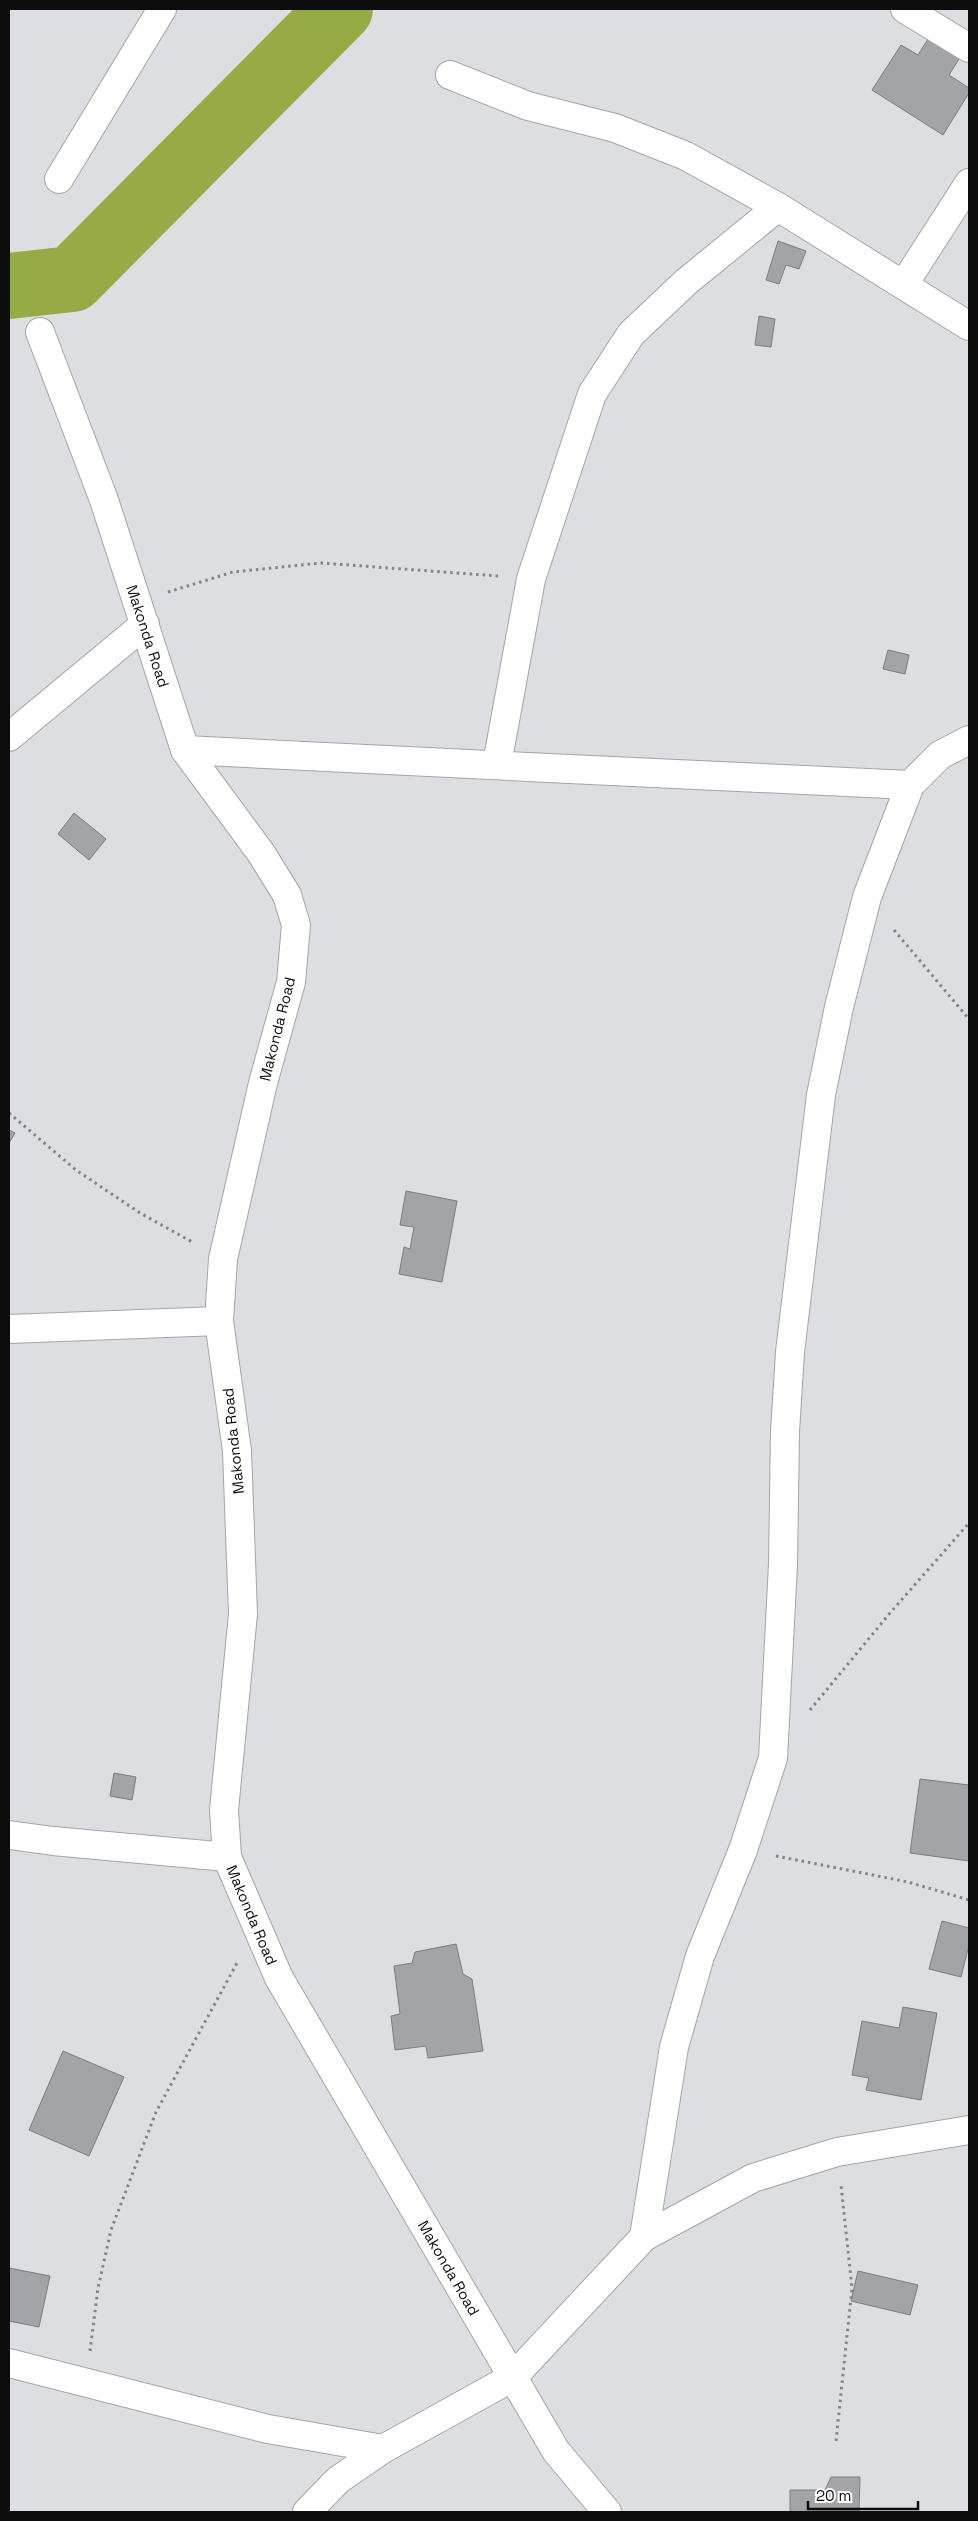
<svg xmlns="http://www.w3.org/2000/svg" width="978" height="2521" viewBox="0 0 978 2521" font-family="'Space Grotesk',sans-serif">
	<rect width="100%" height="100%" fill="#dcdee1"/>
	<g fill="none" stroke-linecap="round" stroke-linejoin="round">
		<polyline stroke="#96ab46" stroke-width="66" points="9,286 72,279 340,9"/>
	</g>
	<g fill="#a3a4a7" stroke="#7b7c7f">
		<polygon points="928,39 959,59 949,75 969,88 969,93 943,135 872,90 901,45 918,55"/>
		<polygon points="778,241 806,251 799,269 786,265 779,284 766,280"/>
		<polygon points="759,316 775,319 771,347 755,345"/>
		<polygon points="888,650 909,655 905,674 883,669"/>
		<polygon points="74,813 106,839 89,860 58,834"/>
		<polygon points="9,1130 15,1133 9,1143"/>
		<polygon points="406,1191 457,1201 442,1282 399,1274 404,1247 410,1249 414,1227 400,1225"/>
		<polygon points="114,1773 136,1777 132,1800 110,1796"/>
		<polygon points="920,1779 969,1785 969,1861 910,1853"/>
		<polygon points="942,1921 969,1928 969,1945 961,1977 929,1969"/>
		<polygon points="456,1944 463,1974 472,1979 483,2051 428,2058 426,2046 395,2050 391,2016 400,2014 394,1966 412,1963 415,1952"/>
		<polygon points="903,2007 937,2013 921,2100 866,2090 869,2078 852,2075 862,2021 899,2028"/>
		<polygon points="63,2051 124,2077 89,2156 29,2130"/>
		<polygon points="9,2268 50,2276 39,2327 9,2321"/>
		<polygon points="858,2271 918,2285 910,2315 851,2301"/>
		<polygon points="831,2477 860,2477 859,2512 790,2512 790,2490 825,2490"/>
	</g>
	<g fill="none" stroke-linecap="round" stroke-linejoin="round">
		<g stroke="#a3a5a8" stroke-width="30">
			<g id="minor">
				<polyline points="905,9 969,48"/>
				<polyline points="450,75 528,106 615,128 686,156 778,207 969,326"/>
				<polyline points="59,179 162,9"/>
				<polyline points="904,284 969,183"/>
				<polyline points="40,332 104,500 185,750 261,853 287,895 296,925 291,982 263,1083 223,1259 219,1321 237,1451 243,1614 224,1810 227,1857 279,1978 556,2451 607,2512"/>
				<polyline points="9,737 145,624"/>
				<path d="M185,750C427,761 668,775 910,785"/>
				<polyline points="497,764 531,579 592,394 631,334 686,282 778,207"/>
				<polyline points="9,1329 219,1321"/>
				<polyline points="9,1835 53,1841 227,1857"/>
				<polyline points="644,2237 674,2047 700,1956 743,1850 773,1758 783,1564 785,1432 790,1352 821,1095 839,1007 867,897 910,785 940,755 969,740"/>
				<polyline points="9,2363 268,2429 383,2449"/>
				<polyline points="307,2512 338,2480 383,2449 513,2377 644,2237 753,2178 837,2152 969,2130"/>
			</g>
		</g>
		<g stroke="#838487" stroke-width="3" stroke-dasharray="2.5 4" stroke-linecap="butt">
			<polyline points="168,592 233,572 321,563 498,576"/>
			<polyline points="894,930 969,1019"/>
			<polyline points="9,1113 76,1170 140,1213 194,1243"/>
			<polyline points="810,1710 890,1613 969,1523"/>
			<polyline points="776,1856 908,1882 969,1900"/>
			<polyline points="90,2351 98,2288 111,2230 156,2112 237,1963"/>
			<polyline points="836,2441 852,2288 841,2185"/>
		</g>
		<use href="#minor" stroke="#fff" stroke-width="28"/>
	</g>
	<g text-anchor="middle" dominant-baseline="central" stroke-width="4" stroke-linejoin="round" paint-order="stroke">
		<g font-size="15" fill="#0c0c0d" stroke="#fff">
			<text transform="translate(148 636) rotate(72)">Makonda Road</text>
			<text transform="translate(277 1029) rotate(-76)">Makonda Road</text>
			<text transform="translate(233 1441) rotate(-96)">Makonda Road</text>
			<text transform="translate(252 1915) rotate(67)">Makonda Road</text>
			<text transform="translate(449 2268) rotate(60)">Makonda Road</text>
		</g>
	</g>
	<rect width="978" height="2521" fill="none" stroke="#0c0c0d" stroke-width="20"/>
	<path d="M808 2501v8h110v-8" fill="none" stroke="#0c0c0d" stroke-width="2.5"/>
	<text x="816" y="2501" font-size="15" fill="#0c0c0d" stroke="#ffffff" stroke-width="4" paint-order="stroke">20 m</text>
</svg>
